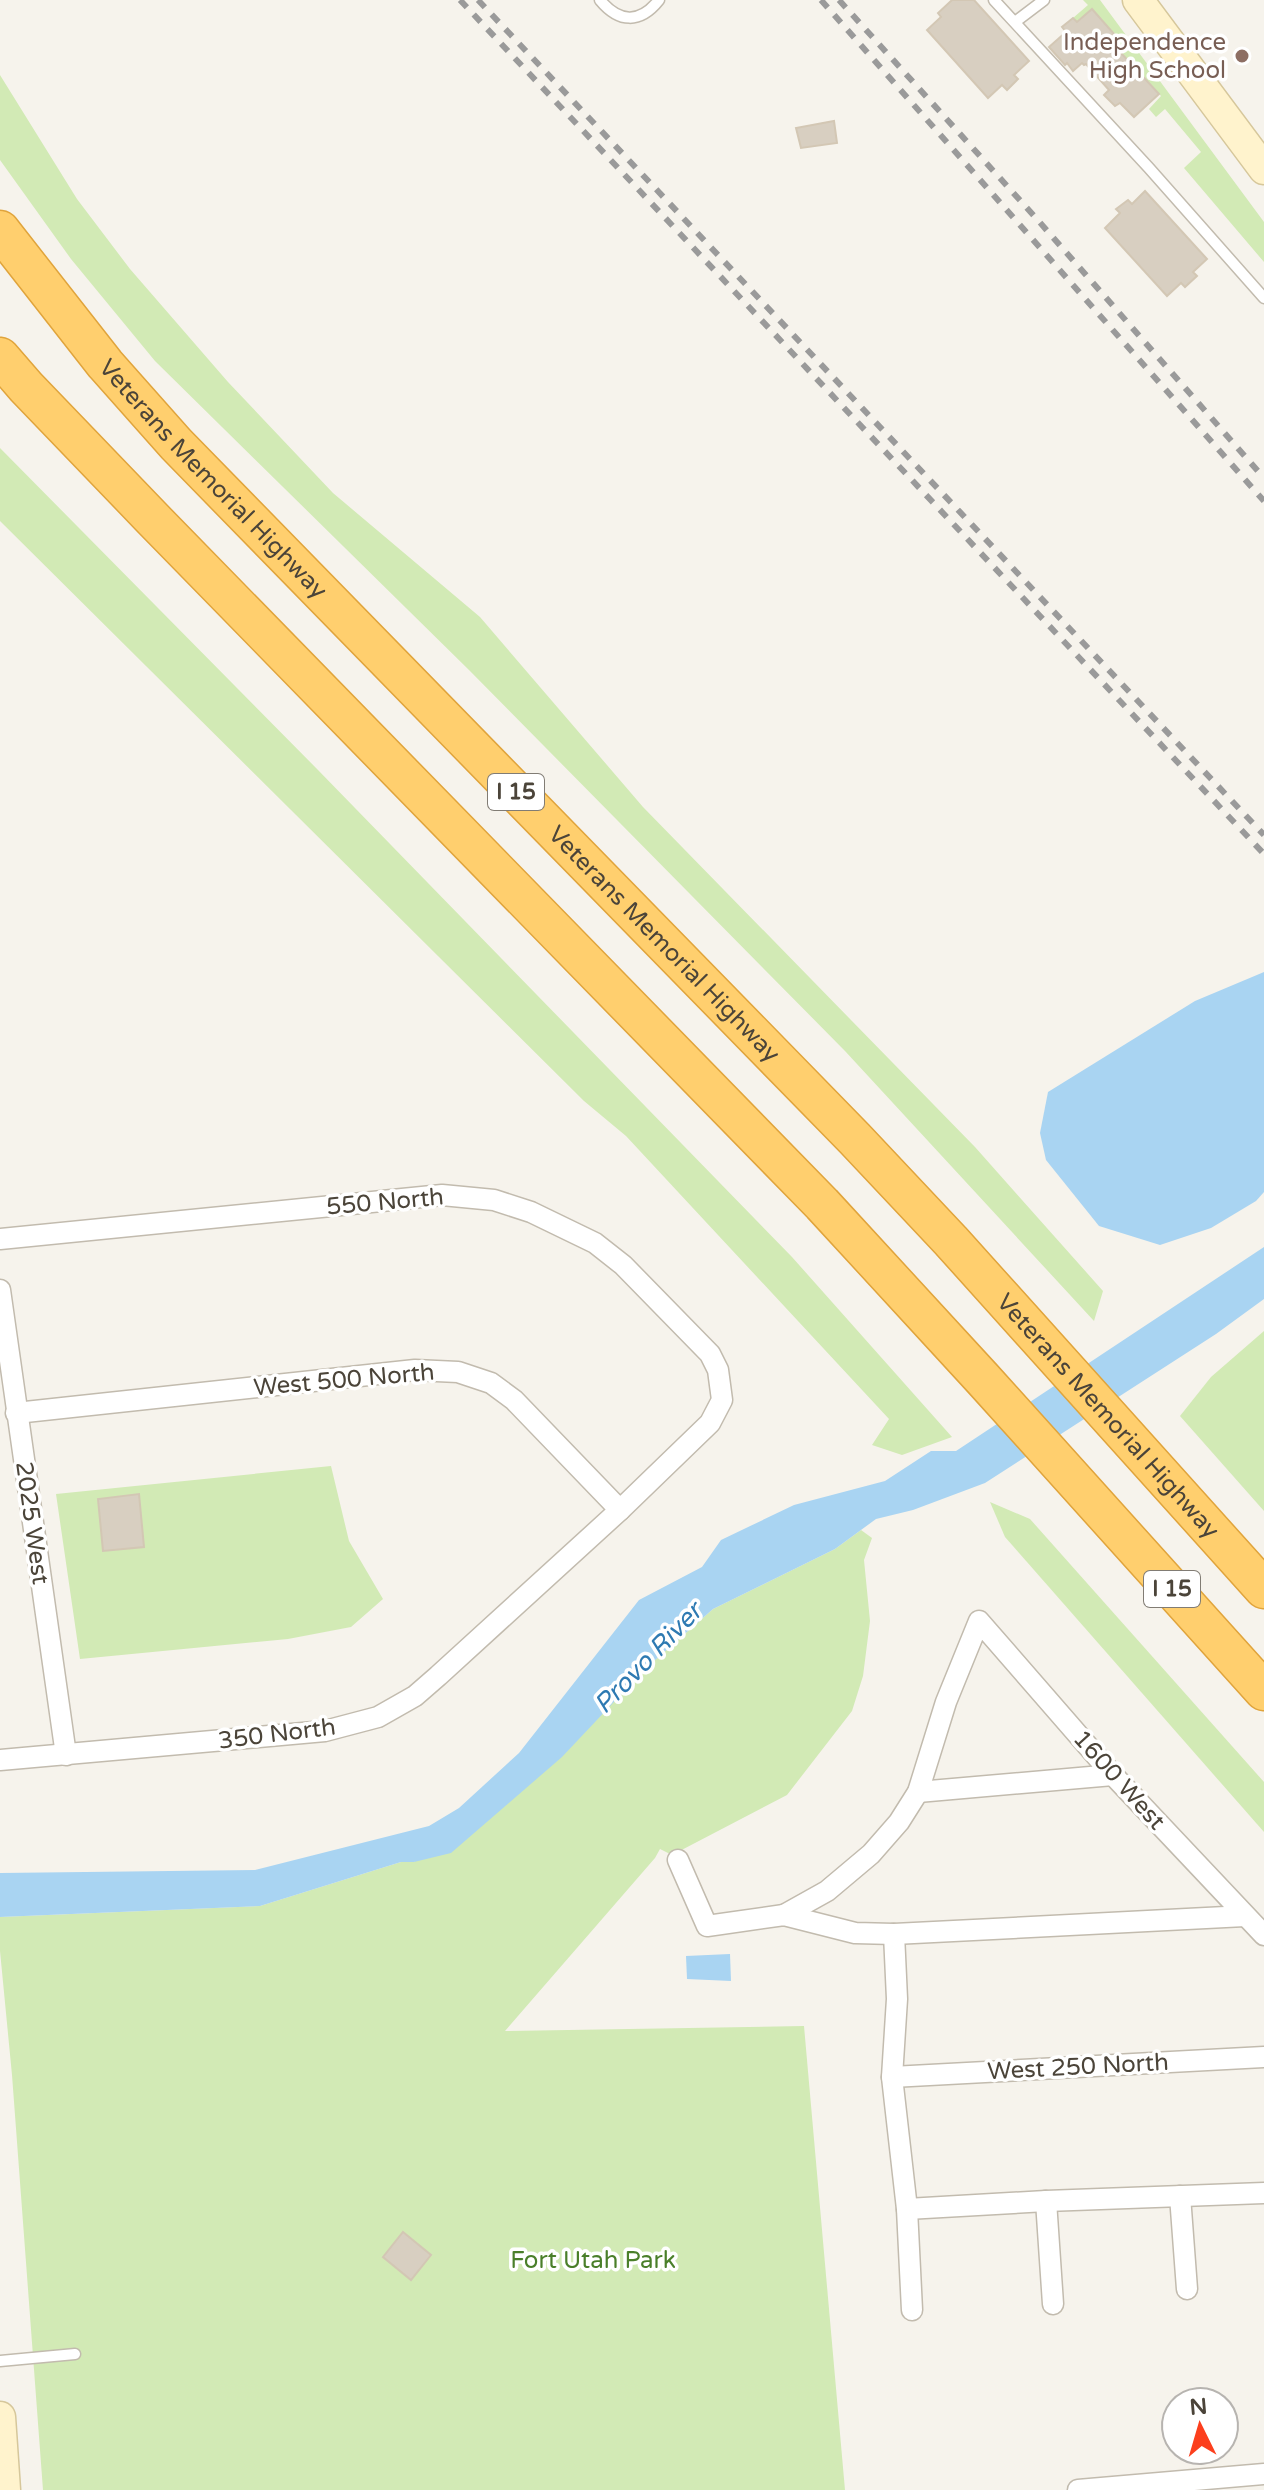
<svg xmlns="http://www.w3.org/2000/svg" width="1264" height="2490" viewBox="0 0 1264 2490" font-family="'Varela Round',sans-serif">
	<rect width="100%" height="100%" fill="#f6f3ec"/>
	<g fill="#d2eab5">
		<polygon points="1083,0 1100,0 1264,222 1264,262 1184,168 1201,152 1165,109 1156,117 1149,109 1161,96 1122,54 1104,42 1114,34 1092,9 1077,22 1073,18 1088,5"/>
		<polygon points="0,75 77,199 130,269 228,382 333,493 480,617 643,807 975,1147 1103,1291 1094,1321 845,1051 469,670 155,361 71,259 0,160"/>
		<polygon points="0,448 318,770 792,1257 952,1437 902,1455 872,1445 889,1419 626,1136 584,1101 0,521"/>
		<polygon points="1264,1331 1264,1511 1180,1416 1211,1377"/>
		<polygon points="331,1466 349,1541 383,1599 351,1627 288,1639 80,1659 56,1494"/>
		<polygon points="990,1502 1030,1519 1264,1782 1264,1832 1005,1537"/>
		<polygon points="861,1530 872,1538 864,1560 870,1621 863,1676 852,1711 787,1795 672,1855 660,1849 655,1858 505,2031 804,2026 845,2490 43,2490 12,2075 0,1951 0,1917 260,1906 401,1862 414,1862 645,1669 713,1609 835,1549"/>
	</g>
	<g fill="#a9d4f2">
		<polygon points="1264,972 1264,1192 1256,1201 1211,1228 1160,1245 1099,1226 1046,1160 1040,1133 1048,1092 1195,1001"/>
		<polygon points="1264,1247 1264,1299 1216,1334 985,1483 913,1510 876,1519 835,1549 713,1609 645,1669 562,1757 451,1853 414,1862 401,1862 260,1906 0,1917 0,1873 255,1870 429,1826 459,1808 519,1753 639,1600 702,1567 721,1540 794,1505 885,1481 931,1451 956,1451"/>
		<polygon points="730,1954 731,1981 687,1979 686,1956"/>
	</g>
	<g fill="#d8cfc1" stroke="#d3c7b4" stroke-width="2">
		<polygon points="952,0 974,0 1029,61 1014,75 1018,79 1007,90 1002,85 988,98 927,30 941,17 938,13"/>
		<polygon points="1092,9 1114,34 1108,39 1159,94 1134,117 1120,103 1115,106 1104,95 1109,90 1086,64 1084,65 1082,63 1073,71 1067,63 1065,65 1049,47 1066,32 1062,27 1073,18 1077,22"/>
		<polygon points="834,121 837,143 801,148 796,128"/>
		<polygon points="1145,191 1207,259 1193,272 1197,276 1185,287 1181,283 1167,296 1105,228 1120,213 1116,209 1128,200 1132,204"/>
		<polygon points="139,1494 144,1547 103,1551 98,1499"/>
		<polygon points="403,2232 431,2255 411,2280 383,2257"/>
	</g>
	<g fill="none" stroke-linecap="round" stroke-linejoin="round">
		<g stroke="#c2bbae" stroke-width="13">
			<g id="lane">
				<path d="M600,0C619,23 640,24 659,0"/>
				<polyline points="994,0 1149,168 1264,298"/>
				<polyline points="1015,22 1044,0"/>
				<polyline points="0,2361 75,2354"/>
			</g>
		</g>
		<g stroke="#c2bbae" stroke-width="23">
			<g id="street">
				<polyline points="0,1239 442,1195 494,1200 531,1212 595,1243 623,1265 710,1354 718,1370 722,1400 710,1423 620,1510 438,1676 415,1696 378,1717 325,1731 0,1760"/>
				<polyline points="0,1290 66,1755"/>
				<polyline points="16,1413 415,1370 458,1372 491,1383 514,1400 620,1510"/>
				<polyline points="918,1792 1113,1775"/>
				<polyline points="678,1860 707,1926 784,1915 855,1933 894,1934 1245,1916"/>
				<polyline points="784,1915 827,1891 871,1854 899,1822 918,1792 946,1702 979,1621 1113,1775 1264,1935"/>
				<polyline points="894,1934 897,1999 892,2077 907,2209 912,2310"/>
				<polyline points="892,2077 1264,2057"/>
				<polyline points="1180,2196 1187,2289"/>
				<polyline points="1046,2201 1053,2304"/>
				<polyline points="907,2209 1046,2201 1264,2193"/>
				<polyline points="1078,2490 1264,2474"/>
			</g>
		</g>
		<g stroke="#d6c79b" stroke-width="33">
			<g id="secondary">
				<polyline points="1138,0 1264,169"/>
				<polyline points="0,2417 5,2490"/>
			</g>
		</g>
		<g stroke="#e0a43c" stroke-width="41">
			<g id="highway">
				<path id="s1" d="M0,230L105,364L176,444L855,1139L951,1241L1264,1589"/>
				<polyline points="0,357 26,387 151,517 822,1204 982,1378 1264,1691"/>
			</g>
		</g>
		<use href="#lane" stroke="#fff" stroke-width="10"/>
		<use href="#street" stroke="#fff" stroke-width="20"/>
		<use href="#secondary" stroke="#fff3cd" stroke-width="30"/>
		<use href="#highway" stroke="#ffcf6e" stroke-width="38"/>
		<g stroke="#9a9a9a" stroke-width="6" stroke-dasharray="10 10" stroke-linecap="butt">
			<polyline points="460,0 1264,854"/>
			<polyline points="478,0 1264,835"/>
			<polyline points="821,0 1264,501"/>
			<polyline points="839,0 1036,218 1264,478"/>
		</g>
	</g>
	<circle fill="#8d6e63" stroke="#fff" stroke-width="3" cx="1242" cy="56" r="8"/>
	<g text-anchor="middle" dominant-baseline="central" stroke-width="7" stroke-linejoin="round" paint-order="stroke">
		<g fill="#fff" stroke="#817c74" stroke-width="2">
			<rect x="488" y="774" width="56" height="36" rx="6"/>
			<rect x="1144" y="1571" width="56" height="36" rx="6"/>
		</g>
		<g font-size="22" font-weight="bold" fill="#4b4439">
			<text x="516" y="792">I 15</text>
			<text x="1172" y="1589">I 15</text>
		</g>
		<g font-size="24" fill="#785e54" stroke="#fff" text-anchor="end">
			<text x="1226" y="42">Independence<tspan x="1226" dy="28">High School</tspan></text>
		</g>
		<g font-size="24" fill="#4b4439" stroke="#fff">
			<text stroke="none"><textPath href="#s1" startOffset="328">Veterans Memorial Highway</textPath></text>
			<text stroke="none"><textPath href="#s1" startOffset="976">Veterans Memorial Highway</textPath></text>
			<text transform="translate(385 1202) rotate(-5)">550 North</text>
			<text transform="translate(344 1380) rotate(-5)">West 500 North</text>
			<text stroke="none"><textPath href="#s1" startOffset="1624">Veterans Memorial Highway</textPath></text>
			<text transform="translate(32 1523) rotate(82)">2025 West</text>
			<text transform="translate(277 1734) rotate(-7)">350 North</text>
			<text transform="translate(1119 1780) rotate(48)">1600 West</text>
			<text transform="translate(1078 2067) rotate(-3)">West 250 North</text>
		</g>
		<g font-size="24" fill="#4a7f2a" stroke="#fff">
			<text x="593" y="2260">Fort Utah Park</text>
		</g>
		<g font-size="26" font-style="italic" fill="#2e7ab2" stroke="#fff">
			<text transform="translate(648 1658) rotate(-46)">Provo River</text>
		</g>
	</g>
	<g transform="translate(1200 2426) rotate(355)"><circle r="38" fill="#ffffff" stroke="#b7b4b0" stroke-width="2"/>
	<path d="M0-6L14 30L0 20L-14 30Z" fill="#fc3f1d"/>
	<text y="-12" font-size="22" font-weight="bold" text-anchor="middle" fill="#4b4439">N</text>
	</g>
</svg>
